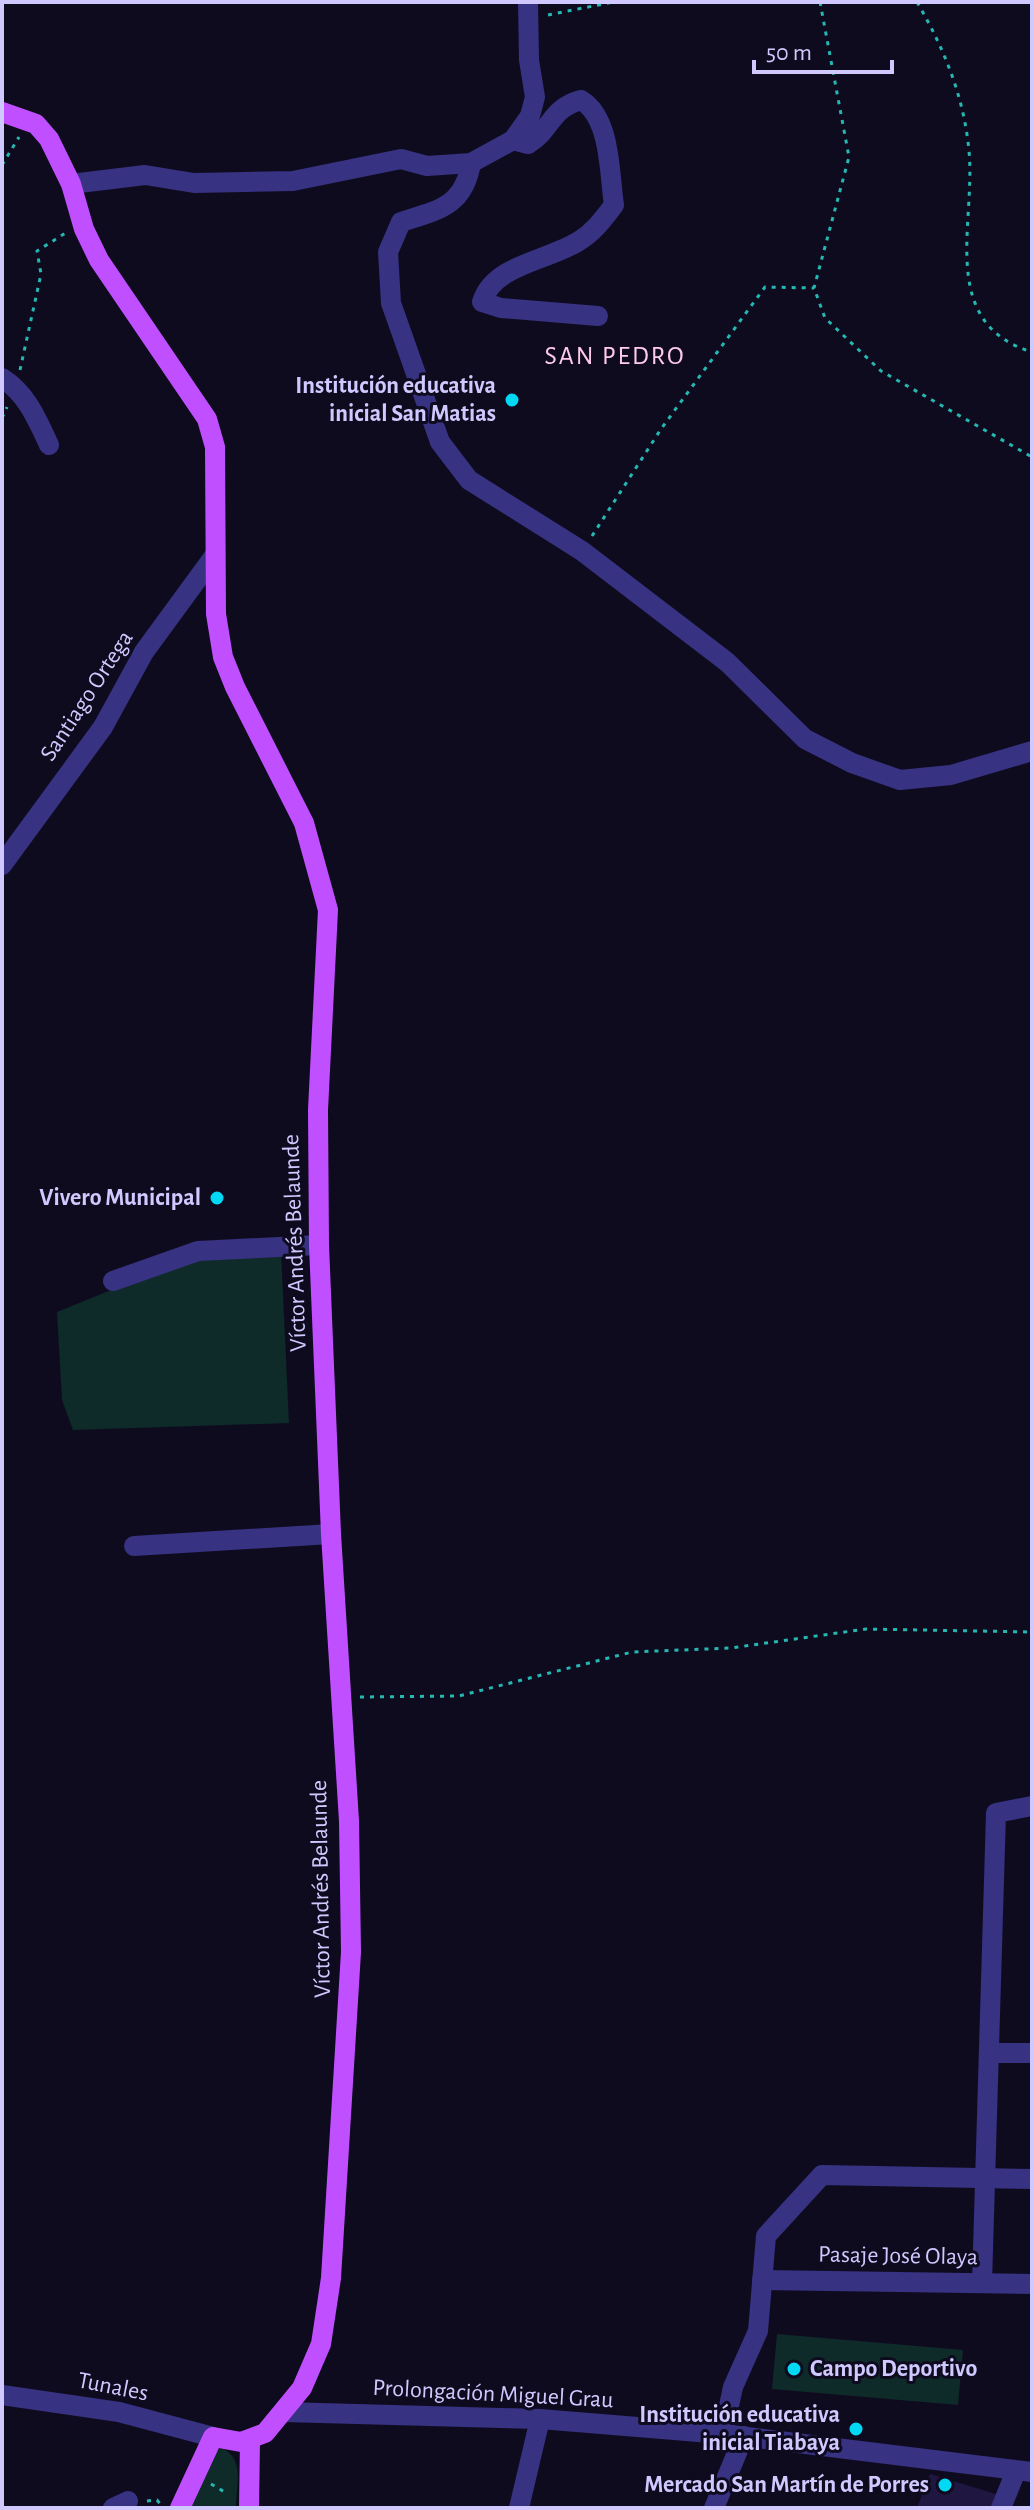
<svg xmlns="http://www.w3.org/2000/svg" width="1034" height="2510" viewBox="0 0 1034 2510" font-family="'Alegreya Sans',sans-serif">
	<rect width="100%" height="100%" fill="#0f0b1f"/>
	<g fill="#0e2a29">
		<polygon points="281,1251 289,1423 73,1430 62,1400 57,1312 197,1255"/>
		<polygon points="777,2334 963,2350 958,2405 772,2389"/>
		<path d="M223,2449C245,2459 236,2487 236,2508H185L213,2450Z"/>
	</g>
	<polygon fill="#1f1642" points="930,2474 999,2495 994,2508 917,2508"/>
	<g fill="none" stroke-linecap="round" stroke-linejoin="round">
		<g stroke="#25b7b1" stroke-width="3" stroke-dasharray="4 6" stroke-linecap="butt">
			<polyline points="820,2 849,157 814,288 825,318 881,371 1032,457"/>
			<path d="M917,2C944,48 964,97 969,151C976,223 937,323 1032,352"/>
			<polyline points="548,15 613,2"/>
			<polyline points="2,165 19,137"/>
			<polyline points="20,370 41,274 37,251 67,232"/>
			<polyline points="2,418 7,407"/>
			<polyline points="592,536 661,429 765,287 814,288"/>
			<polyline points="360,1697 459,1696 632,1652 731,1648 866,1629 1032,1632"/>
			<polyline points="211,2484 228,2494"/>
			<polyline points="147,2501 157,2500 161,2505"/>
		</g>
		<g stroke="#373282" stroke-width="20">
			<path d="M513,140L528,144C552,130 549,109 581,100C611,118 609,172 614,205C604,218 594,232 579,241C548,261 494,264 482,302L501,308L598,316"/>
			<path d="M471,163C464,206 439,210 401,222L388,252L391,303L440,442L469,480L582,551L727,662L805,739L852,763L900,780L951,775L1032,751"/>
			<polyline points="71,184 145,175 194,183 293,181 401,159 427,166 471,163 513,140 530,116 535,97 529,60 528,2"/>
			<path d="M2,378C27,394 37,419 49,445"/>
			<polyline points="2,865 103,727 144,652 215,555"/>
			<polyline points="113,1281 198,1251 319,1245"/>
			<polyline points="134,1546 331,1534"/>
			<polyline points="989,2053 1032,2053"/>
			<polyline points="762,2280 1032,2284"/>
			<polyline points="982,2283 996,1813 1032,1806"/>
			<polyline points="2,2395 119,2412 213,2437"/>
			<polyline points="284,2412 540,2419 723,2434 1032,2472"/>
			<polyline points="723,2434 733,2387 758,2331 766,2236 822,2175 1032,2179"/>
			<polyline points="113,2508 128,2501"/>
			<polyline points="519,2508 540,2419"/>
			<polyline points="714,2508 744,2436"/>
			<polyline points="1001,2508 1016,2471"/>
		</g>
		<g stroke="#c050ff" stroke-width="20">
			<polyline points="2,112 36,124 49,139 71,184 84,229 99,260 207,419 215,447 216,614 223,657 235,687 304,823 328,910 318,1110 319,1245 331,1534 349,1821 351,1952 331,2278 321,2344 302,2388 265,2433 241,2442 213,2437 180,2508"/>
			<polyline points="249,2508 250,2441"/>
		</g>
	</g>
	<g fill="#00d8f4" stroke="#0f0b1f" stroke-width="3">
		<circle cx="512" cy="400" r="8"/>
		<circle cx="217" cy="1198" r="8"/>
		<circle cx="794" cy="2369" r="8"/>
		<circle cx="856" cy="2429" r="8"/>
		<circle cx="945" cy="2485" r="8"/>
	</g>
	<g text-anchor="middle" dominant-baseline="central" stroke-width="6" stroke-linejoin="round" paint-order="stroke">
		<g font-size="24" font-weight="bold" fill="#d0c9ff" stroke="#0f0b1f" text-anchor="end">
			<text x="496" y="386">Institución educativa<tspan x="496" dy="28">inicial San Matias</tspan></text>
			<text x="201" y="1198">Vivero Municipal</text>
			<text x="810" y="2369" text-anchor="start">Campo Deportivo</text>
			<text x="840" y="2415">Institución educativa<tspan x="840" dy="28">inicial Tiabaya</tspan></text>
			<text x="929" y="2485">Mercado San Martín de Porres</text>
		</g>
		<g font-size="24" fill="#d0c9ff" stroke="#0f0b1f">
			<text transform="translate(87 696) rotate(-57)">Santiago Ortega</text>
			<text transform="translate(295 1243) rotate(-92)">Víctor Andrés Belaunde</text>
			<text transform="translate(321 1889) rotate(-91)">Víctor Andrés Belaunde</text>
			<text transform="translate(898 2256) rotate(1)">Pasaje José Olaya</text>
			<text transform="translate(113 2387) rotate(11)">Tunales</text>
			<text transform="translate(493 2394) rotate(3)">Prolongación Miguel Grau</text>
		</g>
		<g font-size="26" letter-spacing="2" fill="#ffcbeb" stroke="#0f0b1f">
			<text x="615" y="356">SAN PEDRO</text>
		</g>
	</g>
	<rect width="1034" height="2510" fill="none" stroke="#d0c9ff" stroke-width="8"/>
	<path d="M754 60v12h138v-12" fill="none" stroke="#d0c9ff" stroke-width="4"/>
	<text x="766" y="60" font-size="24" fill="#d0c9ff" stroke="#0f0b1f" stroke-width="6" paint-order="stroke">50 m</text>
</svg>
